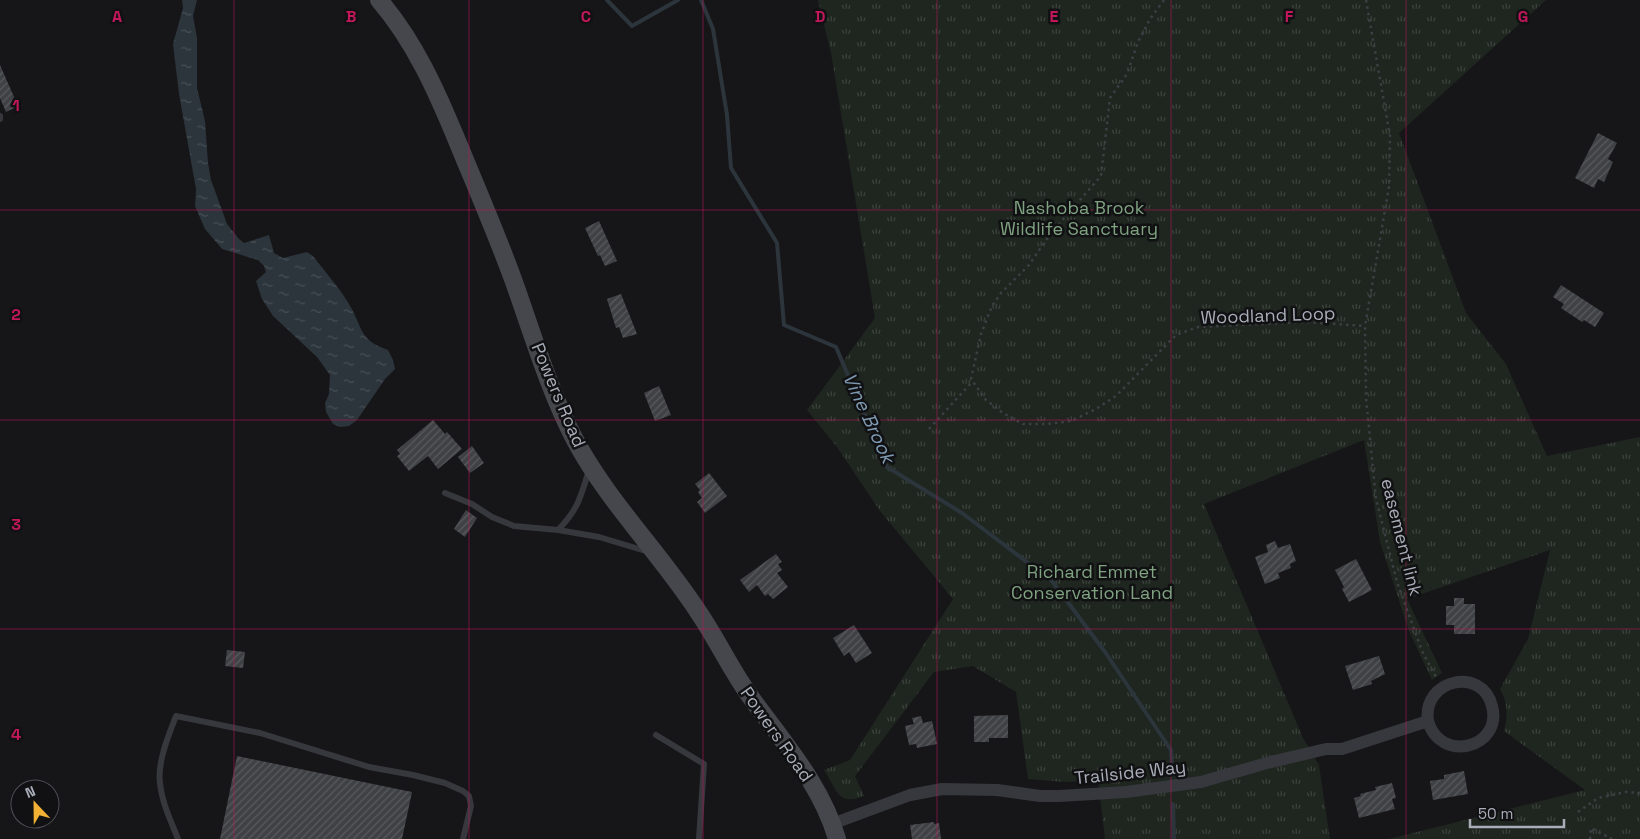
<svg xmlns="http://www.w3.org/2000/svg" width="1640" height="839" viewBox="0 0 1640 839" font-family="'Space Grotesk',sans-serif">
	<defs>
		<pattern id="park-tufts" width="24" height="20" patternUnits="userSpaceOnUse" patternTransform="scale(1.25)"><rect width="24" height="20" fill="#1e261f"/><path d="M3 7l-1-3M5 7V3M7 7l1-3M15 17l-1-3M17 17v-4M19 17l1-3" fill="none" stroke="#3c433d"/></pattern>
		<pattern id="water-ripples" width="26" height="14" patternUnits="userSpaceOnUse" patternTransform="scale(1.25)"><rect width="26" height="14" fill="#2c353c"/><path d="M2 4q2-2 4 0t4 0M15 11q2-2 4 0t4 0" fill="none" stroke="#485056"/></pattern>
		<pattern id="building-hatch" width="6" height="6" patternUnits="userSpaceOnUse" patternTransform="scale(1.25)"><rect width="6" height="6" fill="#404145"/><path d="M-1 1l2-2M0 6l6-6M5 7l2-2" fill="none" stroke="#595a5e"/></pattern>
	</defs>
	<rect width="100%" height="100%" fill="#161618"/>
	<path fill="url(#park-tufts)" d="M818,0H1546L1399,133L1466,313L1506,364L1547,456L1640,437V839H1389L1585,790L1504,731C1508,716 1508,703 1500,689L1528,639L1550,550L1407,599L1442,673L1432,680L1409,631L1380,542L1364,440L1204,504L1303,738L1319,765L1330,839H1105L1098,780L1066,782L1028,779L1016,692L973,666L934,672L855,776L864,796C837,807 837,789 824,770L850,760L953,599L880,511L837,447L807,410L875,318L831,53Z"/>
	<path fill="url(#water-ripples)" d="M182,0H197L193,16L197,38V88L205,121L208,163L211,180L227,224L239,239L244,243L269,235L274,253L283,258L307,252L313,256C325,272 339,287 349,304C363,327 358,340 388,350L393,360L395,369L385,379L357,420L349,426L340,427L333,424L326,412L325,403L329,394L330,375L317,357L273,316L262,299L256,281L266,272L264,266L258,260L222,249L205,229L195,206L196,189L179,94L173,44L183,8Z"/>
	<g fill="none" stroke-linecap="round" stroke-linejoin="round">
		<g stroke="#2c353c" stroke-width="4">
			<polyline points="607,0 632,26 678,0"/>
			<polyline points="701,0 713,29 727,115 731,168 777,243 784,325 836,347 887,467 962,513 1052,581 1105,652 1171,750 1172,768"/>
			<polyline points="1173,804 1174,839"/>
		</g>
	</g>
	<g fill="url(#building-hatch)">
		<polygon points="0,65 18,106 6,112 0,98"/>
		<polygon points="1598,133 1617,143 1608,159 1613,162 1604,182 1598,179 1594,188 1575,178"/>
		<polygon points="599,221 617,261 605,266 600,255 598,256 585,228"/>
		<polygon points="1561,285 1604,313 1595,327 1584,320 1582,322 1561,308 1564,304 1553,297"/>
		<polygon points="621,294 637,334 623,338 619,327 616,328 607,299"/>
		<polygon points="659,386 671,415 655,421 644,393"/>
		<polygon points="433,420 445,434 447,432 462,449 438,469 428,456 409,471 397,456 400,454 397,450"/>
		<polygon points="472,446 484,463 470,473 458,457"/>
		<polygon points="709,473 727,496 705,513 697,502 702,498 698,492 700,490 695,484"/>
		<polygon points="466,510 477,518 465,537 454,529"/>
		<polygon points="1275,541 1278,548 1290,544 1296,561 1290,564 1291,568 1278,573 1280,578 1265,584 1255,557 1268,552 1266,545"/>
		<polygon points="776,554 782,562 778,564 782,570 777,573 788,587 773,599 768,594 765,596 757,585 749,592 740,580"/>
		<polygon points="1356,559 1372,590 1349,602 1342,589 1344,587 1335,570"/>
		<polygon points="1454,598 1464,598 1464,604 1475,604 1475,634 1454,634 1454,625 1446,625 1446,606 1454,606"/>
		<polygon points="854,625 872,653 856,663 849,652 844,656 833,638"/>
		<polygon points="227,650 245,652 243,668 225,666"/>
		<polygon points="1379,656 1385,674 1371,681 1372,684 1353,690 1345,666"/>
		<polygon points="1008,715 1008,738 989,738 989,742 974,742 974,716"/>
		<polygon points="921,716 923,723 932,721 937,744 917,748 916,744 909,745 905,726 914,724 912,718"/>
		<polygon points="237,756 412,792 402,839 220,839"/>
		<polygon points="1464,771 1468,794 1433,800 1430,781 1444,779 1444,775"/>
		<polygon points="1392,783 1396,798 1392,799 1395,809 1359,818 1354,798 1361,796 1360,794 1376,790 1375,787"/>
		<polygon points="934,822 934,824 939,823 941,839 912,839 910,825"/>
	</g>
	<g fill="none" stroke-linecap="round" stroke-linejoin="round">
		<g stroke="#3d3f44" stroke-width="2.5" stroke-dasharray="2.5 4" stroke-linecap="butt">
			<polyline points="1164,0 1150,19 1138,42 1127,74 1110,98 1101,176 1051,233 1029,265 1001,293 992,306 981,334 971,379 986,400 1003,413 1023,424 1047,424 1071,421 1096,409 1116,396 1176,335 1198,327 1305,322 1365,326"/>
			<polyline points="1366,0 1390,136 1389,187 1365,326 1366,398 1376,499 1397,582 1422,651 1436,677"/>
			<polyline points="929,429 972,382"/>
			<polyline points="1578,812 1598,798 1626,792 1640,793"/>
			<polyline points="1590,839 1591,828 1612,839"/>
		</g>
		<g stroke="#37383d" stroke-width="6">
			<polyline points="0,116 0,119"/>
			<path d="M589,470C580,498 579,508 558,530L599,537L649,552"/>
			<polyline points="445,493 472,504 492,517 514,526 558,530"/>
			<polyline points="656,735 704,764 699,839"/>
			<path d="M178,839C171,821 162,803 160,783C157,763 169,734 176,716L260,733L369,767L413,775L445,783L463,791L469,796L471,806L463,839"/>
		</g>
		<path stroke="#37383d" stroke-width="12" d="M832,824L910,795L942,789L997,790L1040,796H1059L1126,792L1201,782L1267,763L1326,749H1342L1428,721C1422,679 1482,666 1492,706C1503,748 1440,764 1428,721"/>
		<path stroke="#45474d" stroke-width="18" d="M379,0C415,42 437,92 458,143C477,189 497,235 514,282C533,335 549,390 575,440C609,503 660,553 699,613C718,641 732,672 752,699C784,743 822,786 837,839"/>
	</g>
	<path fill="none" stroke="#c2185b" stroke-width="1" stroke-opacity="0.55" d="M234,0V839M469,0V839M703,0V839M937,0V839M1171,0V839M1406,0V839M0,210H1640M0,420H1640M0,629H1640"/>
	<g text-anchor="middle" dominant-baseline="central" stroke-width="5" stroke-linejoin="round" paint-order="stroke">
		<g font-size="18" fill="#7fa381" stroke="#111113">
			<text x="1079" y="207">Nashoba Brook<tspan x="1079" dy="21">Wildlife Sanctuary</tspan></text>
			<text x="1092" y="571">Richard Emmet<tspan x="1092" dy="21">Conservation Land</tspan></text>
		</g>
		<g font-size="18" fill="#a8adb8" stroke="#111113">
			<text transform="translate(1268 315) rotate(-2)">Woodland Loop</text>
			<text transform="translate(559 395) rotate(67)">Powers Road</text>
			<text transform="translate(1402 537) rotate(76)">easement link</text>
			<text transform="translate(777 734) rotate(55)">Powers Road</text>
			<text transform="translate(1130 772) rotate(-6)">Trailside Way</text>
		</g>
		<g font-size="19" font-style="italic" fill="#7f9bb3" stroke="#111113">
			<text transform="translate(869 418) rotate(65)">Vine Brook</text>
		</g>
	</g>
	<g font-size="16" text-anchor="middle" font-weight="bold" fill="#c2185b" stroke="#111113" stroke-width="5" stroke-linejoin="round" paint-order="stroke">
		<text x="117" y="22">A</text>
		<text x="351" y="22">B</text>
		<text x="586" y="22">C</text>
		<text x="820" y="22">D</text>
		<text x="1054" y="22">E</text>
		<text x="1289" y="22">F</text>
		<text x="1523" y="22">G</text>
		<text x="16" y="111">1</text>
		<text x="16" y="320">2</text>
		<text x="16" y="530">3</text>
		<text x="16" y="740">4</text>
	</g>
	<g transform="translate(35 804) rotate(338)"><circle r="24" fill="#111113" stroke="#4d4f55"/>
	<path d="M0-4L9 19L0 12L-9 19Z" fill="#f2b134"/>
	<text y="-8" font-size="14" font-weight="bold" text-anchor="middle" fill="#a8adb8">N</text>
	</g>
	<path d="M1470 819v8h94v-8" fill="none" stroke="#a8adb8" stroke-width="2.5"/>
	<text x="1478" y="819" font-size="15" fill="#a8adb8" stroke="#111113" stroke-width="4" paint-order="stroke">50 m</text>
</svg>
